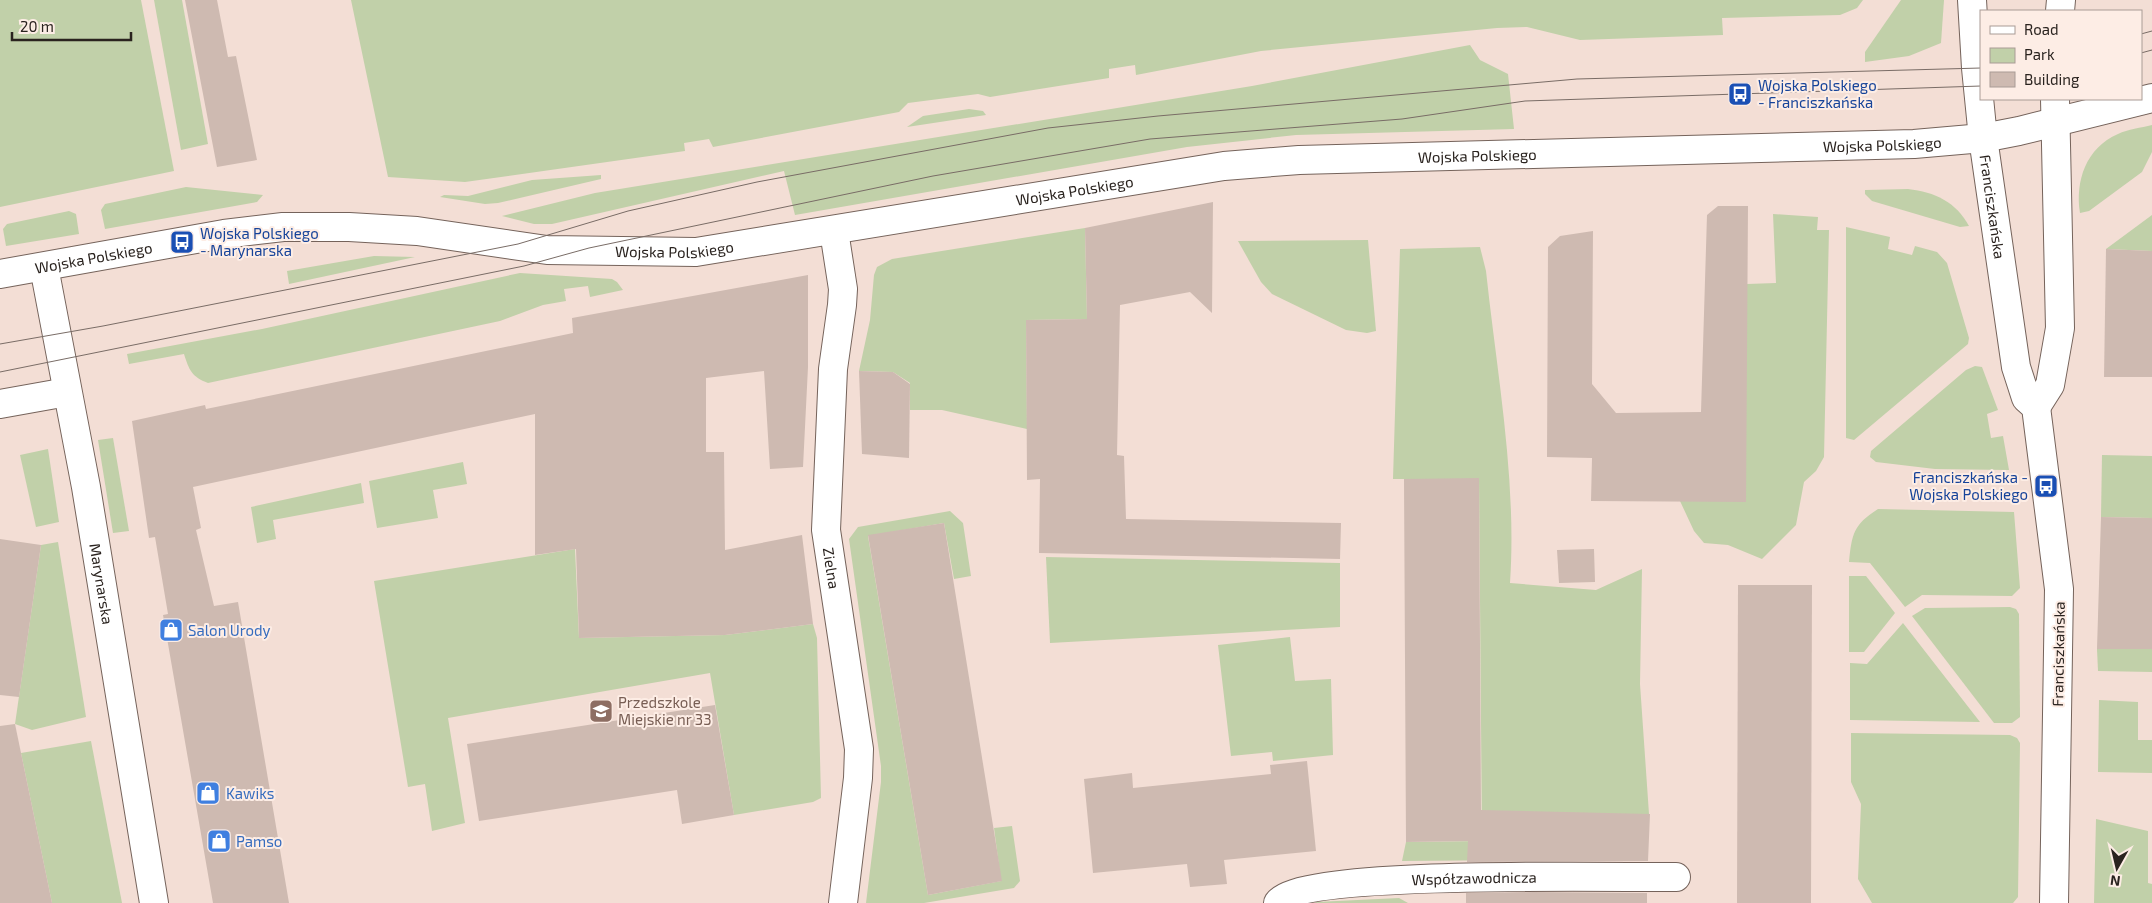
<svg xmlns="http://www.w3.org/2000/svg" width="2152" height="903" viewBox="0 0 2152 903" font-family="'Exo 2',sans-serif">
	<rect width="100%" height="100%" fill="#f3ded5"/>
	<g fill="#c1d0a9">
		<polygon points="0,0 141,0 174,171 0,207"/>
		<polygon points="154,0 182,0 208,144 181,150"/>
		<polygon points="351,0 1863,0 1857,8 1840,15 1722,18 1723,35 1580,40 1527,27 1497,28 1261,51 1136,75 1135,65 1109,69 1109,78 990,97 978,94 908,103 899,112 713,147 709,139 684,143 685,151 465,182 388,177"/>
		<polygon points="1901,0 1944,0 1941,43 1909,56 1865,62 1865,52"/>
		<polygon points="1470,45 1480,60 1508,74 1514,129 1296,135 1187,147 795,215 784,171 552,224 534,224 502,216 595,193 1252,86"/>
		<polygon points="969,109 983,111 986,115 907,127 923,116"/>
		<path d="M2152,125V152L2142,172L2089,211L2080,213C2075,181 2086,148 2118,134C2128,129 2141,128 2152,125Z"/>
		<polygon points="601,175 601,179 498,203 485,204 440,197 444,195 468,196 532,180"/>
		<polygon points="186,187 263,195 257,202 105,229 101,210 105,204"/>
		<path d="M1908,189C1935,192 1956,202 1969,226L1960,227L1872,201L1865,194V190Z"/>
		<polygon points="69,211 76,214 79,234 6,246 3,229 7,224"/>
		<polygon points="1773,214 1818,217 1817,230 1829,230 1824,457 1816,471 1804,482 1796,525 1762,559 1728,545 1704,543 1694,531 1680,501 1747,284 1776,283"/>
		<polygon points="2152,215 2152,251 2106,249"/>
		<polygon points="1846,227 1890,237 1888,249 1912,255 1915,246 1937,252 1947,263 1969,338 1968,344 1854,440 1846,438"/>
		<polygon points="1085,228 1087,319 1026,320 1027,429 942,410 910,410 910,383 893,372 859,371 870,320 874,275 877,267 892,259"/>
		<polygon points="1368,240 1376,331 1367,333 1346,330 1272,294 1261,282 1238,241"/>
		<path d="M1480,247L1486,271C1497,374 1517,480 1510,583L1596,590L1642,569L1640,684L1649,814L1539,860L1402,861L1406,842L1482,841L1479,479H1393L1400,249Z"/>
		<polygon points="374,256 415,257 289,284 287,271"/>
		<path d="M520,273L612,279L617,282L623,290L590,297L588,286L564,289L566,301L543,305L500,321L208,383C192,377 189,370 184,354L129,364L127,354L262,329Z"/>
		<polygon points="1975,366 1982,367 1998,410 1987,414 1991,438 2003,436 2009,470 1935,469 1876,462 1870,457 1871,451 1966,370"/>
		<polygon points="113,438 129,531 113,533 98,440"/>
		<polygon points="48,449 59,522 36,527 20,455"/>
		<polygon points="2102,455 2152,456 2152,518 2101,517"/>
		<polygon points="463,462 467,484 433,490 438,518 377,528 369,481"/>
		<polygon points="361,483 364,503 273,520 276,539 257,543 251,507"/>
		<path d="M1878,509L2014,512L2020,588L2012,596L1922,595L1905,607L1870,563L1849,562C1852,534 1853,525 1878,509Z"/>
		<polygon points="950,511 963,523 971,576 954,579 944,523 868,536 928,895 1001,881 994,828 1012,826 1020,881 1014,888 924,903 866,903 881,782 881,766 849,539 858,527"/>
		<polygon points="58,542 86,717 32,730 15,724 41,545"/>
		<polygon points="575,549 579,638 725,635 813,624 817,638 821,798 813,802 734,815 710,673 448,718 465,823 432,831 425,784 408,787 374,581"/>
		<polygon points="1046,557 1340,563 1340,627 1050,643"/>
		<polygon points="1849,576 1866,576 1895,613 1864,652 1849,652"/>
		<polygon points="2010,607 2016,609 2019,614 2020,717 2012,723 1994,723 1912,616 1925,608"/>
		<polygon points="1903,623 1980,722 1850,720 1850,663 1867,664"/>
		<polygon points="1290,637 1295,681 1331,679 1333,755 1273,761 1272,752 1231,756 1218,645"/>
		<polygon points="2097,649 2152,649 2152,672 2098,671"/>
		<polygon points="2099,700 2138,702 2138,740 2152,740 2152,773 2098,772"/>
		<polygon points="1851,733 2010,735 2017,738 2020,743 2018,897 2013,903 1872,903 1858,879 1861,804 1851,782"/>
		<polygon points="91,741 122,903 52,903 21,753"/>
		<polygon points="2096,819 2148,831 2148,883 2152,884 2152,903 2094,903"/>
		<polygon points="1399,898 1408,903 1315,903 1316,902"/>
	</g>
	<g fill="#cebab1">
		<polygon points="185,0 217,0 228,57 236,56 257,160 217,167"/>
		<polygon points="1213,202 1212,313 1190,292 1120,305 1117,455 1124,456 1126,519 1341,523 1340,559 1039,553 1040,479 1027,480 1026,320 1087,319 1085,228"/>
		<polygon points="1718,206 1748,206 1746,502 1591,501 1592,458 1547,457 1548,247 1560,236 1593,231 1592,384 1616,413 1701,412 1707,215"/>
		<polygon points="2106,249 2152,251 2152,377 2104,377"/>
		<polygon points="808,275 808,367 803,467 770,469 764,371 706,378 706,452 724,452 725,550 802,535 813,624 725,635 579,638 576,549 535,555 535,414 193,487 201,528 196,530 214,606 238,602 289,903 213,903 163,615 168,614 155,537 149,538 132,421 205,405 206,409 573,333 572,318"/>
		<polygon points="859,371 893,372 910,384 909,458 862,454"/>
		<polygon points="1479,478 1481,810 1650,814 1648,861 1467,862 1468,841 1406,842 1404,479"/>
		<polygon points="2101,517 2152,518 2152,649 2097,649"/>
		<polygon points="944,523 1002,881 928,895 868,535"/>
		<polygon points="0,539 41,545 19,697 0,695"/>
		<polygon points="1594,549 1595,582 1559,583 1557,550"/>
		<polygon points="1738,585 1812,585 1811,903 1737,903"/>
		<polygon points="715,705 734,815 682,824 677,790 479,821 467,744"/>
		<polygon points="15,724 52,903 0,903 0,726"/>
		<polygon points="1307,761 1316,851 1224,860 1227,884 1190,887 1187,864 1093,873 1084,779 1132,773 1133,788 1271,774 1270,765"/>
		<polygon points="1466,893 1533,892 1647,893 1647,903 1466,903"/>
	</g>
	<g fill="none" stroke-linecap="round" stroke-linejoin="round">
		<g stroke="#75635b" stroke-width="30">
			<g id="street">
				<path id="s1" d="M834,231L843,289L842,305L833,369L826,530L859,749L858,778L843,903"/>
				<path id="s2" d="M44,267L86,487L154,903"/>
				<polyline points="0,404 67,392"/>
				<path id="s3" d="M1278,903C1301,869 1622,878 1676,877"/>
			</g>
		</g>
		<g stroke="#75635b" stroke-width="30">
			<g id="secondary">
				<path id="s4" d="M1972,0L1976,68L1983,138L2016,367L2026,398L2036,407L2059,589L2054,903"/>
				<polyline points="2060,11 2061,0"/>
				<path id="s5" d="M0,274L224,234L283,227H349L417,231L547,250L696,252L1224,166L1299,160L1914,144L1983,138L2019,131L2152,98"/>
				<polyline points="2036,407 2050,385 2060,328 2055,99"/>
			</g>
		</g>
		<use href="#street" stroke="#fff" stroke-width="28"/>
		<use href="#secondary" stroke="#fff" stroke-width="28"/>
		<g stroke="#796c66" stroke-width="1">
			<polyline points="2141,34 2152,31"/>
			<polyline points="2141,53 2152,50"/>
			<polyline points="0,344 103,326 518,244 628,211 757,182 1048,128 1158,116 1577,79 1981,68"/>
			<polyline points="0,372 524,266 589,248 933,176 1150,139 1402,119 1525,101 1981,86"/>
		</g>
	</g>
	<defs>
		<g id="bus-square" transform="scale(1.25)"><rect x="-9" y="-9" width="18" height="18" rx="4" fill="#1a4fb4" stroke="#fdede5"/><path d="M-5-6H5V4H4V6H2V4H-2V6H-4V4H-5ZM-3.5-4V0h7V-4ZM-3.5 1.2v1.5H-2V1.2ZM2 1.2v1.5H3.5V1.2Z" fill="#fff"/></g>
		<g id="shop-square" transform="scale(1.25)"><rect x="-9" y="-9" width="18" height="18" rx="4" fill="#3f7fe0" stroke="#fdede5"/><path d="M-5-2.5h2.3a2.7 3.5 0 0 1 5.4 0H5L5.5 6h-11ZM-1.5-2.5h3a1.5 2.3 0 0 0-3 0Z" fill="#fff"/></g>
		<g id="school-square" transform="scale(1.25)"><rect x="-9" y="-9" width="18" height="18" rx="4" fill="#8d6e63" stroke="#fdede5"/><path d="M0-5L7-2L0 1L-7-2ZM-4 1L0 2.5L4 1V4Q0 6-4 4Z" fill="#fff"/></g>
	</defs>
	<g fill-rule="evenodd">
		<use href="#bus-square" x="1740" y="94"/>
		<use href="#bus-square" x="182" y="242"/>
		<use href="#bus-square" x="2046" y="486"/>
		<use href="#shop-square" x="171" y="630"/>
		<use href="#school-square" x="601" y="711"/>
		<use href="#shop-square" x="208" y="793"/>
		<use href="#shop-square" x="219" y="841"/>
	</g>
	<g text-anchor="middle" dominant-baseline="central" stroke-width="4" stroke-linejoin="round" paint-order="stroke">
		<g font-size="15" fill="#164399" stroke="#fdede5" text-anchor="start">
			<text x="1758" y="85">Wojska Polskiego<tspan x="1758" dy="17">- Franciszkańska</tspan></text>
			<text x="200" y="233">Wojska Polskiego<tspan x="200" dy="17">- Marynarska</tspan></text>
			<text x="2028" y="477" text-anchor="end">Franciszkańska -<tspan x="2028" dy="17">Wojska Polskiego</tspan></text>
		</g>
		<g font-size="15" fill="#2a231f" stroke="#fdede5">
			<text stroke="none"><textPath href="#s5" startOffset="1895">Wojska Polskiego</textPath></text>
			<text stroke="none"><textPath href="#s5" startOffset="1490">Wojska Polskiego</textPath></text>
			<text stroke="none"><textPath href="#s5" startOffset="1085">Wojska Polskiego</textPath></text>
			<text stroke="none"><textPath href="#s4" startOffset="208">Franciszkańska</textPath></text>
			<text stroke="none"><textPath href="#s5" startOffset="680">Wojska Polskiego</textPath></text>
			<text stroke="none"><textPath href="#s5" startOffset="95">Wojska Polskiego</textPath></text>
			<text stroke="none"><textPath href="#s1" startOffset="339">Zielna</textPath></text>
			<text stroke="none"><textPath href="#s2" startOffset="322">Marynarska</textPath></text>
			<text transform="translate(2058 654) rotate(-89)">Franciszkańska</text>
			<text stroke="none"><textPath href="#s3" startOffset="200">Współzawodnicza</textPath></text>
		</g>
		<g font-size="15" fill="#366cbe" stroke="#fdede5" text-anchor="start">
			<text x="188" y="630">Salon Urody</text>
			<text x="226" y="793">Kawiks</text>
			<text x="236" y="841">Pamso</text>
		</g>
		<g font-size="15" fill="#785e54" stroke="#fdede5" text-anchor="start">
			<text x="618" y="702">Przedszkole<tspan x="618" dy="17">Miejskie nr 33</tspan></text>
		</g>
	</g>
	<rect x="1980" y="10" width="162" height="90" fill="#fdede5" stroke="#a99c96"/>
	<rect x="1990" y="26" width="25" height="8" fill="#ffffff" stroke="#a99c96"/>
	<text x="2024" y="35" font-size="15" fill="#2a231f">Road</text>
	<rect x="1990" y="48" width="25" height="15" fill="#c1d0a9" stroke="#a99c96"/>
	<text x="2024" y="60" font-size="15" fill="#2a231f">Park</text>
	<rect x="1990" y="72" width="25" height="15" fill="#cebab1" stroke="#a99c96"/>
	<text x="2024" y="85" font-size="15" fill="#2a231f">Building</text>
	<g transform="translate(2117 868) rotate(188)" stroke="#fdede5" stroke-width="4" paint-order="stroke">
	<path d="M0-4L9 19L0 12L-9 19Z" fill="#2a231f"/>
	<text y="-8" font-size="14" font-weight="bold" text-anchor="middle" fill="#2a231f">N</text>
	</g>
	<path d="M12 32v8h119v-8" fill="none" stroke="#2a231f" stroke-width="2.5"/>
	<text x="20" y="32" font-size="15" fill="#2a231f" stroke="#fdede5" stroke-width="4" paint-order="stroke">20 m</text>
</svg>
